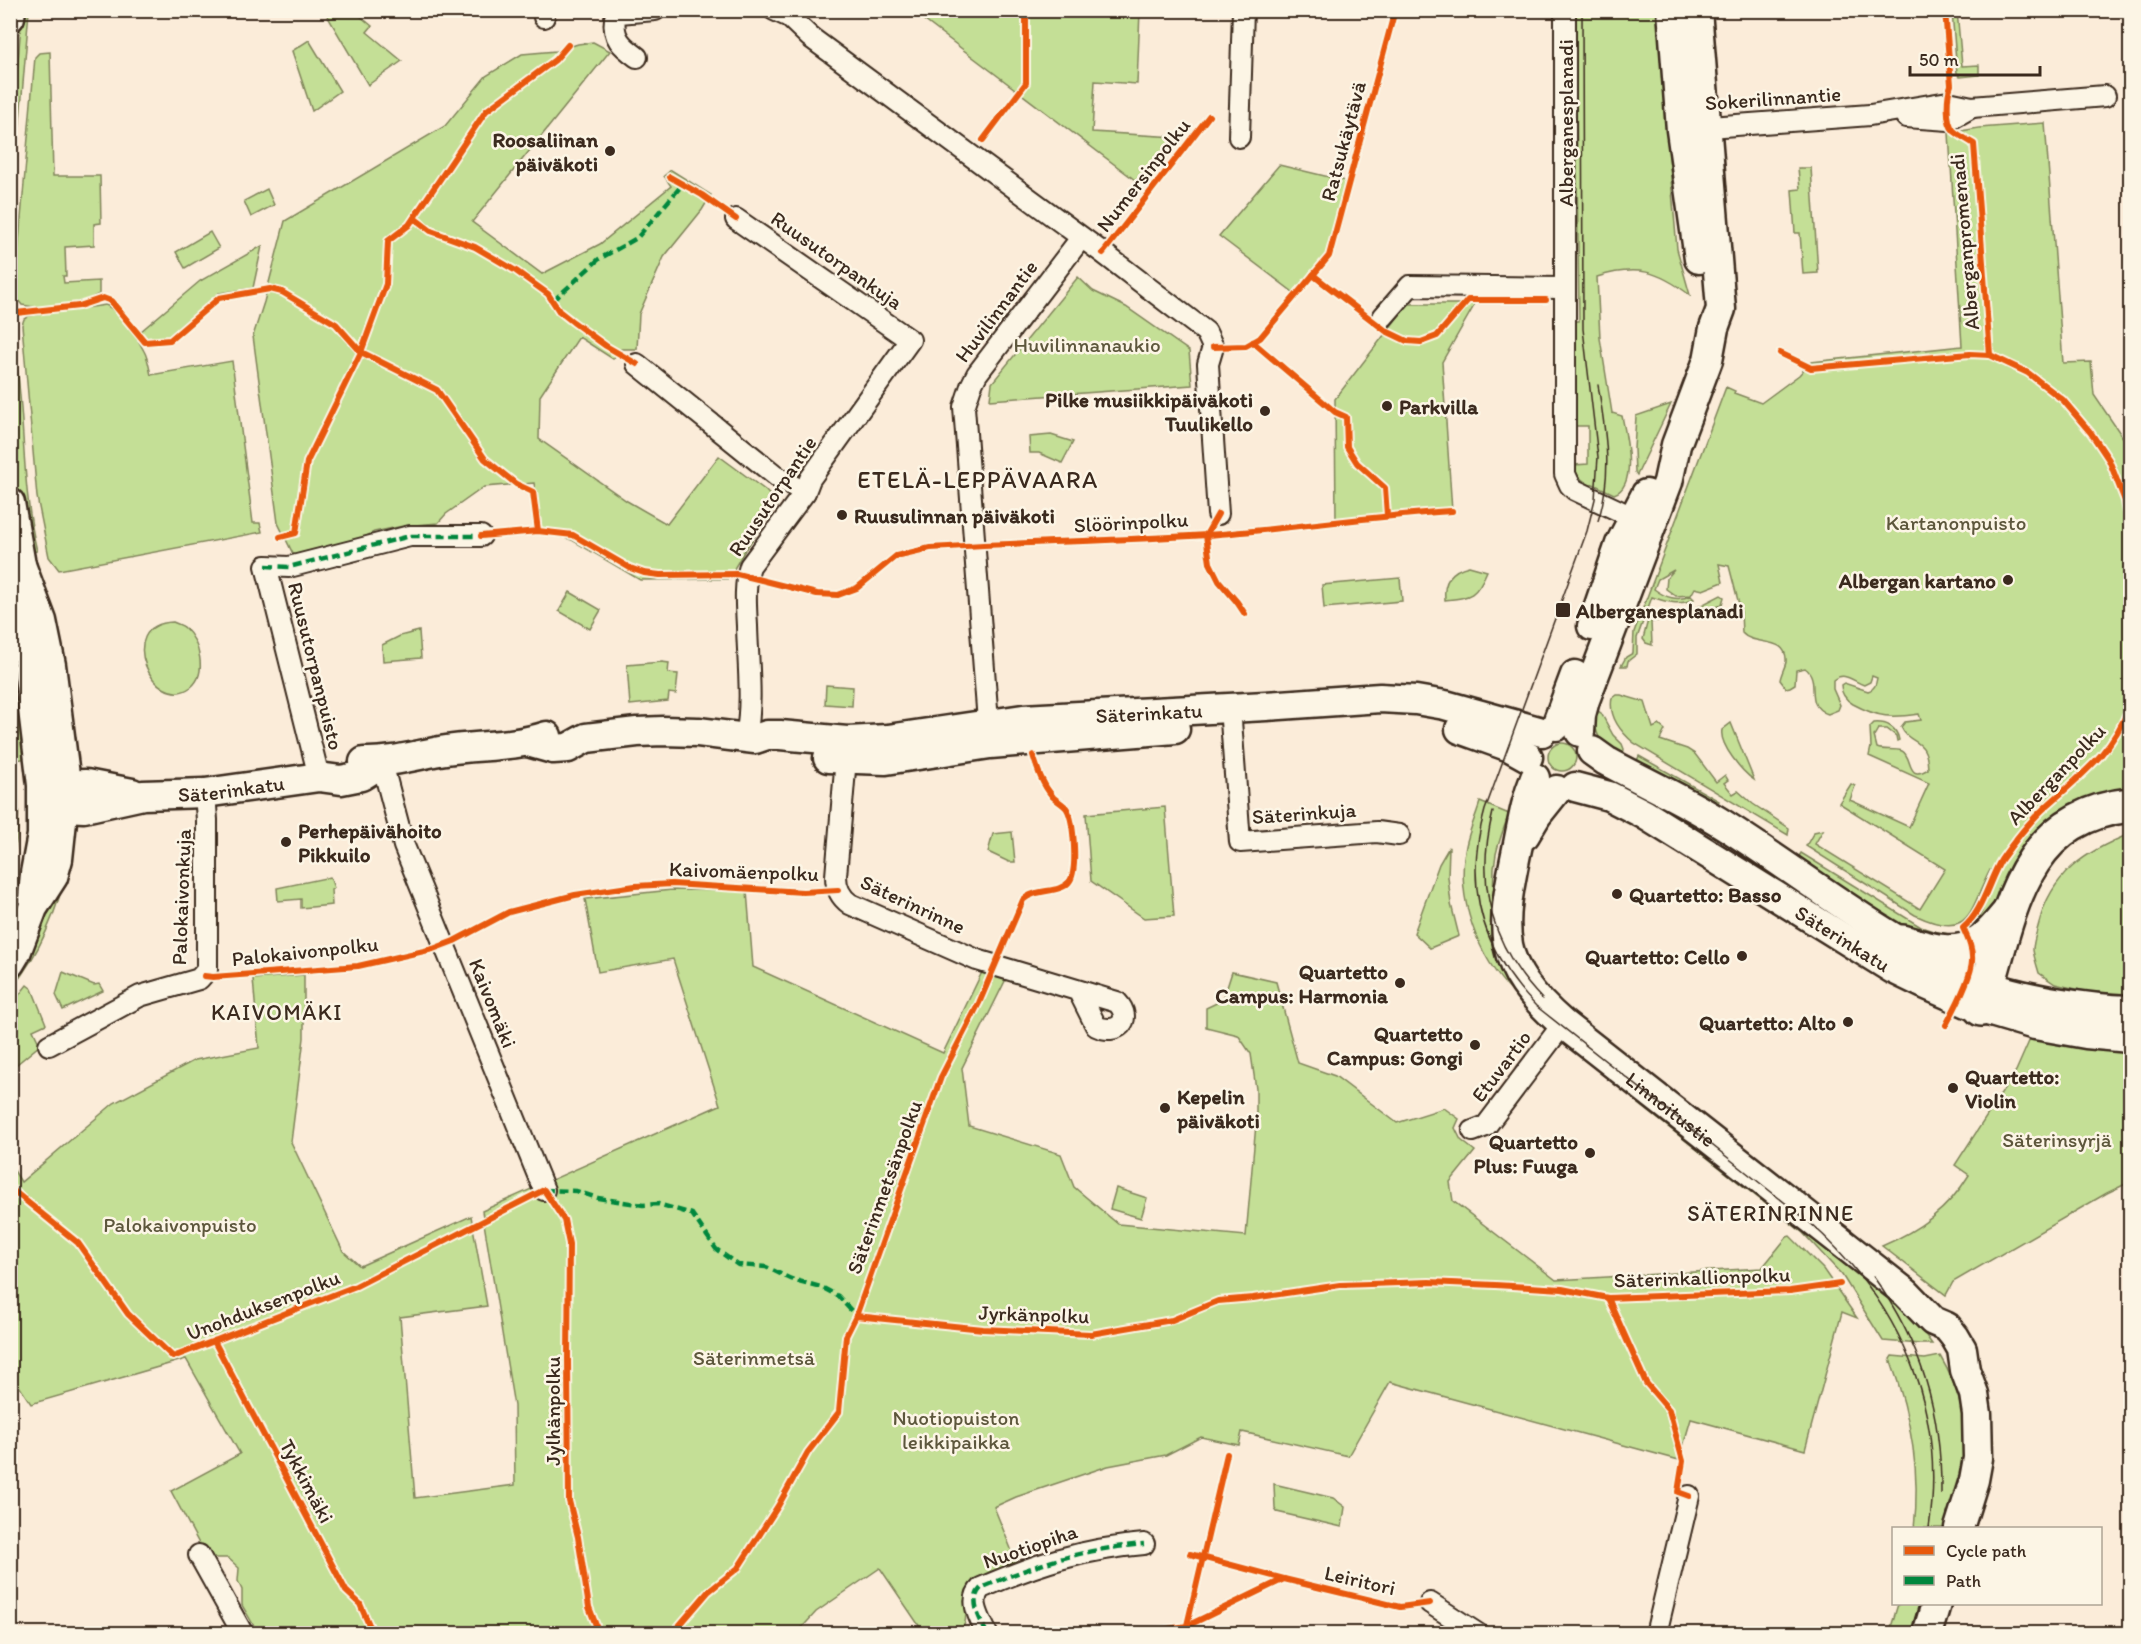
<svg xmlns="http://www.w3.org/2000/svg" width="2141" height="1644" viewBox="0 0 2141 1644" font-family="Itim,sans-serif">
	<rect width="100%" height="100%" fill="#fbecd9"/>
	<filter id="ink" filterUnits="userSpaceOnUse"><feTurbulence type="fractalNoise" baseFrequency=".0167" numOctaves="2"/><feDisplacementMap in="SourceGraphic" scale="12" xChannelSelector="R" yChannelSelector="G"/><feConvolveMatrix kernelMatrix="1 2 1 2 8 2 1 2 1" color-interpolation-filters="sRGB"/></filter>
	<g filter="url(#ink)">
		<g fill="#c4df96" stroke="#80845a" stroke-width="1.5">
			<polygon points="22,11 29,11 14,192 11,194 11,148"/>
			<polygon points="328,11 354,11 372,26 367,32 402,61 368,85 325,12"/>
			<polygon points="912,11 1140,11 1137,84 1095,81 1092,132 1176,137 1139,183"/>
			<path d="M1575,11H1662L1664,97L1677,249L1690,295C1658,271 1637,264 1597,277L1600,338L1612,413L1622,416C1626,435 1638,486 1614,494L1593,484L1591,486C1582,480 1575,476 1574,465L1588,464V426H1574L1573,321H1579Z"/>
			<polygon points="1952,11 1957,11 1962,66 1979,65 1979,75 1960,77 1957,73"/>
			<polygon points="309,40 340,91 312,111 292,51"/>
			<polygon points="593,42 610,51 472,222 542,274 600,244 671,186 664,176 671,170 711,195 702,210 664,257 639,314 637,349 621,349 613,359 579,337 540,396 539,439 627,501 667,524 719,456 765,490 778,504 745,550 728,579 640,580 572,540 542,533 534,483 484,487 446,514 438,523 403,526 374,532 348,546 296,560 278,523 253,336 264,302 285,221 445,126 486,76 522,54 556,51 578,44"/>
			<path d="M50,52L53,176H100L101,223L94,224V245L65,247L66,276H63L64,283L99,281V294C80,305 44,310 22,305L17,299L16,276L35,57L39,53Z"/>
			<path d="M2045,123L2063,363L2091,362L2094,395L2128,445H2130V792L2108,794L1992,915L1973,928L1982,912L1988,891L1997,873L1990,870C1969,910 1972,942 1915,915L1806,846L1814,832L1823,830L1815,844L1920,909L1945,869L1839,803L1851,784L1855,786L1850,800L1909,827L1929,783L1869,756L1871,747L1870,727L1874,723C1886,722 1897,727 1899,740L1897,741L1896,736L1887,729H1878L1874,736L1877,748C1885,751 1894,748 1902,751C1913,756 1906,783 1928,769C1927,735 1910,747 1901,727L1905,722L1921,720L1919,714C1891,718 1879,718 1853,704C1846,700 1841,694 1841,685L1844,683L1868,691C1875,689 1876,684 1877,678L1872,676L1870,682L1864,685C1852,681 1845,671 1833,680V689L1840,705L1838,710L1828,714C1802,705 1822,680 1805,668L1796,670L1795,684L1790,687L1786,688L1780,680C1781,674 1785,667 1786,662C1788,635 1754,647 1742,633L1741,612L1729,566L1719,564L1723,582L1703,590L1695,588L1691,595L1676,596L1666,589L1667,578L1674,570L1658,579L1654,589C1666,598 1677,601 1691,596L1694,599C1680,606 1666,602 1652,597L1637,638V654L1628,661L1627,666H1621L1626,657L1633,653L1634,632L1726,387L1735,391L1734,393L1761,403L1799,375L1811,362L1962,346L1949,133L1979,128Z"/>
			<polygon points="1279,165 1350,182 1329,256 1297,295 1219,236"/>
			<polygon points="1798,168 1811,168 1818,273 1803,274 1800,233 1795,233 1792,190 1800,189"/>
			<polygon points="267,189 274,205 251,217 244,201"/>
			<polygon points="210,232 219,248 185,268 176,252"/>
			<polygon points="262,246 253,288 219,293 166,338 148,338 140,332 200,281"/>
			<polygon points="1078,277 1093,291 1126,307 1189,351 1192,385 990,400 992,383"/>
			<polygon points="1408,304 1475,304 1442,362 1452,511 1387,515 1336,522 1335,399"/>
			<path d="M106,305C122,314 136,335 144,351C148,358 149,367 151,375L232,361L253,523H260L262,532L59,570L49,557L37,497L22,325L24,319L29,316Z"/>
			<path d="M10,328C27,401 19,477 37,551L32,552L18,504L11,442Z"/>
			<polygon points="1671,404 1637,475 1635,472 1634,449 1636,416"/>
			<polygon points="1051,435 1073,442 1062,463 1039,453 1030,453 1029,437"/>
			<path d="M1469,566L1487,571C1476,597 1471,597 1445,600C1443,582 1451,570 1469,566Z"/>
			<polygon points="1400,578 1402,601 1324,608 1322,585"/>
			<path d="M10,588L31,757L17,760C18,794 22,830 11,862Z"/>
			<polygon points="570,592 601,610 590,629 559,611"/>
			<polygon points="1721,595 1724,597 1722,604 1711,611 1651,622 1652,645 1646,643 1643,639 1648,620 1656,612 1681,612 1692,610"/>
			<path d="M173,622C177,624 182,625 185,628C199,641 208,673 191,687C154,714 113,624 173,622Z"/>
			<polygon points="419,631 421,658 383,661 382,645 400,636"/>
			<polygon points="662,662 669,663 668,673 678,674 676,694 669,693 668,701 630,705 627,665"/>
			<polygon points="826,685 853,687 852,706 825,704"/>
			<path d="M1616,695H1621L1645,702L1653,728L1659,725L1665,730L1660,740L1687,749L1695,754L1716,782L1725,775L1728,780L1724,783L1733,794L1738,791L1753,804L1789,828L1788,835L1634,743C1621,732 1608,717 1612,698Z"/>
			<path d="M1594,708L1601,713L1613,735L1622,744L1624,749L1623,757C1599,741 1594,738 1594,708Z"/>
			<path d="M1731,723L1754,780C1742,772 1719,744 1722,730Z"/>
			<circle cx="1562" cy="757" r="14"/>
			<polygon points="1639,756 1719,801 1715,808 1636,763"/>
			<path d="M1480,802L1509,814C1504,827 1499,841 1496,854C1487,901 1503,943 1516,988L1514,994C1478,957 1455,898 1466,846C1469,831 1476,816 1480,802Z"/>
			<polygon points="1165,807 1174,916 1144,918 1091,881 1086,814"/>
			<polygon points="1012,832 1015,862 1009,862 988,852 993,834"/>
			<path d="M2130,834V994L2089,992L2055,984L2039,973C2037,966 2034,957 2033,950C2033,942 2037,931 2039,923C2051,874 2086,851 2130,834Z"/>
			<polygon points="1449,847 1448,877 1451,904 1459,936 1430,948 1414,933 1439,864"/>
			<polygon points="1801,853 1921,927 1933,931 1960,936 1916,933 1893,921 1799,863 1798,858"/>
			<path d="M69,860C59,907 42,951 11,989V982L37,937Z"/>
			<polygon points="330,877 334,888 331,890 332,905 301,908 301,899 278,901 277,888"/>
			<path d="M672,890L747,891L753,967L943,1053L984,968L1006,979L962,1068L969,1126L1061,1154L1074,1187L1118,1224L1246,1236L1256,1124V1089L1251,1054L1238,1035L1206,1027V1008L1223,1000L1232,972L1276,982L1298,1063L1335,1076L1397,1123L1444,1108L1459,1119L1455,1128L1461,1140L1475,1151L1450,1182L1453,1201L1556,1280L1762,1268L1787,1237L1790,1236L1823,1269L1857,1318L1842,1312L1805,1450L1691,1419L1679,1460L1390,1382L1348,1456L1242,1432L1239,1445L1201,1437L1166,1455L1108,1466L1016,1497L994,1507L1018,1566L973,1587L964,1601C972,1639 953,1633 924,1633L880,1568L816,1612L797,1633H258L242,1605V1590L238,1581L239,1568L228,1558H210L204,1553L171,1491L240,1454L186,1359L31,1404L11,1374L10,1164L21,1182L114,1103L195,1060L259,1048L253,979L304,975V1038L291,1142L343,1251L360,1266L471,1216L487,1306L400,1317L415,1498L515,1485L514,1406L482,1211L720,1105L673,959L598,972L585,899Z"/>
			<polygon points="63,972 94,985 99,984 103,991 63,1010 56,995"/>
			<polygon points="27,985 32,989 46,1024 33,1030 40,1045 11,1069 11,1005"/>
			<path d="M2034,1030L2130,1044V1182L2107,1193L1953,1282L1946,1295L1882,1246C1919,1230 1948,1210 1969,1175L1955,1165L2016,1071Z"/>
			<polygon points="1639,1096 1893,1300 1917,1323 1932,1344 1920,1344 1883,1341 1842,1275 1803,1233 1635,1101"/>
			<polygon points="1116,1188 1147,1198 1141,1218 1110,1209"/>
			<path d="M1892,1356L1925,1359L1940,1356C1960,1389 1970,1430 1963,1469C1960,1489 1954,1509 1949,1528H1914C1921,1471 1910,1413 1890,1359Z"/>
			<polygon points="1274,1484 1333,1498 1345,1507 1342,1527 1277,1512 1275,1509"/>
			<polygon points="1898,1604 1927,1604 1918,1633 1889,1634"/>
		</g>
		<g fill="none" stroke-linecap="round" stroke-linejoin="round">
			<g stroke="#3b2a1e" stroke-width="24">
				<g id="street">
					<polyline points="543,10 544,17"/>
					<polyline points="774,10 789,17 810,37 1103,253 1206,332 1213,347 1208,364 1218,514"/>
					<polyline points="1565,10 1565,474 1570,485 1575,490 1643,522"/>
					<path d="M637,57C622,46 612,38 615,18L619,13L655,10"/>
					<polyline points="1906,117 1949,120 1972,107"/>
					<polyline points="1696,128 1870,115 1948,102 1972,107 2105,96"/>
					<polyline points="1239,137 1243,10"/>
					<path d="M736,219L910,340L810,479L805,492L750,566C744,585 746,606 747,626C748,664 753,701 746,738"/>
					<polyline points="1383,317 1410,286 1564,288"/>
					<polyline points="637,364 780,479 805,492"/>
					<polyline points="1230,707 1240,842 1377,832 1399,835"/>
					<polyline points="989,735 964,407 971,386 977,374 1081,238"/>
					<path d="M847,746L836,876C836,888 840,897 850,904L977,960L1117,1002C1134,1020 1117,1036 1096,1026L1079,992"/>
					<polyline points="382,763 404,846 544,1190"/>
					<polyline points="319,777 266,566 289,567 410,536 481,536"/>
					<polyline points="49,1045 140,996 199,979 207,970 207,820 205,793"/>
					<polyline points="1473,1131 1486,1126 1563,1024"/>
					<polyline points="199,1555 243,1634"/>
					<polyline points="1430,1603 1478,1634"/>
					<path d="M987,1634C981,1620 968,1601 981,1588C1036,1564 1083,1549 1144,1544"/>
					<polyline points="1656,1634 1689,1496"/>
				</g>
			</g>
			<g stroke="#3b2a1e" stroke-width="33">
				<g id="secondary">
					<polyline points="1672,10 1681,130 1699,259"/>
					<polyline points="10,17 11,10"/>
					<polyline points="10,503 21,565 28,667 42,785 42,835 35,873 33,898"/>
					<polyline points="1592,626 1620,544 1646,494"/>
					<polyline points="1556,726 1575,675"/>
					<polyline points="1460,729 1510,747 1528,757"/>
					<polyline points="1580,732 1581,715 1585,700 1668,482 1676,445 1708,360 1714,328 1721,309 1697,10"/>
					<path id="s1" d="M528,742L553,749L568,748L586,738L637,732L663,731L698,732L755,739L767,735H780L847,741L888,739L1023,719L1266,706L1380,698L1416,700L1445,705L1542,732"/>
					<path d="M1592,751L1606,761C1643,781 1682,799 1718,821C1805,875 1892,948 1987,985C2024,999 2090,1009 2130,1010"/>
					<polyline points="828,758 886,760 990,744 1175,729"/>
					<path d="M364,762C393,763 419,754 446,750C480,745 514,747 547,736"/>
					<path id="s2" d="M1535,778C1525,802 1522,825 1517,849C1500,931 1495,965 1563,1024L1906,1293L1933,1321L1947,1327L1955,1337L1962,1349L1965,1370L1974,1394L1977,1414L1978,1458L1974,1480L1959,1528"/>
					<polyline points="47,785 86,784 132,793"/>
					<path id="s3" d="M1575,787L1609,796L1644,814L1893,969L1924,984L1981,1009L2035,1025L2086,1034L2130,1038"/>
					<path id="s4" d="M45,806L84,808L143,795L205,793L319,777L341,780L361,776L382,763"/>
					<polyline points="1525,835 1537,815 1557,790"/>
					<polyline points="10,963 16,953 33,908 53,877 58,859 66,783 51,665 42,621 21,565"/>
					<polyline points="1927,1634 1936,1604"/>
				</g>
			</g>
			<g stroke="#3b2a1e" stroke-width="38">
				<g id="highway">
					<path d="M1903,942C1927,949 1954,959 1978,944C1990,937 1999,924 2008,914"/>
					<path d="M1981,1009C2009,921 2017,817 2130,805"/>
				</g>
			</g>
			<use href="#street" stroke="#fcf5e5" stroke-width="20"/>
			<use href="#secondary" stroke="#fcf5e5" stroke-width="28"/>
			<use href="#highway" stroke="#fcf5e5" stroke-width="33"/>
			<g stroke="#3b2a1e" stroke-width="1.5">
				<path d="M1582,10L1583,329L1598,457L1595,499L1587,531L1485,810C1463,886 1481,950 1536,1006L1808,1221C1899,1301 1947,1407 1929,1528"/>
				<path d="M1598,521C1613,473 1606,433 1598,385"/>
				<path d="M1493,812C1475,883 1491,946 1542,999"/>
				<path d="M1873,1276C1921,1343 1942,1411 1941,1494"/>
				<polyline points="1910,1634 1919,1604"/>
			</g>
			<g stroke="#00873e" stroke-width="4.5" stroke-dasharray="9 4.5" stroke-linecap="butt">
				<polyline points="553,301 599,259 637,238 682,185"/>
				<polyline points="266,566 289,567 410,536 481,536"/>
				<polyline points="544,1190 576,1191 598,1198 643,1205 658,1204 692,1214 716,1249 738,1265 766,1267 791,1279 821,1287 838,1296 856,1316"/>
				<path d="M987,1634C981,1620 968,1601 981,1588C1036,1564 1083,1549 1144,1544"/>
			</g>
			<g stroke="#fcf5e5" stroke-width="10">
				<g id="cycleway">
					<path d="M1945,10L1951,85C1947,95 1945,122 1954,131C1960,136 1968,140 1974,144L1990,355"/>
					<polyline points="983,140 1026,83 1026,10"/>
					<polyline points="670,177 702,195 736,219"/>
					<polyline points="414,218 431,231 475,247 516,271 548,294 559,311 573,322 606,346 637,364"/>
					<polyline points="1103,253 1209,116"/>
					<polyline points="1313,275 1386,331 1407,341 1421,342 1437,336 1468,300 1546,300"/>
					<polyline points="16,313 79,306 103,298 111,301 145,342 170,340 219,298 270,289 282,292 336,324 361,352 437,390 485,459 516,484 533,492 538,531"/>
					<polyline points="1253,342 1335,412 1346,417 1347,447 1357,463 1385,488 1387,515"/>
					<polyline points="1213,347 1246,346 1260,338 1329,256 1395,10"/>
					<polyline points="1780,353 1811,368 1970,354 1990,355 2028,373 2063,400 2091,433 2109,460 2125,501 2130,532"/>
					<polyline points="1218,514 1206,535 1210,563 1219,581 1237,602 1245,614"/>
					<path d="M481,536L538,531L573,535L630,568L644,573L660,575L737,574L817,594L838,595L857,588L896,556L930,548C1022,542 1115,541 1207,535C1289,529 1370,516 1452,511"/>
					<polyline points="280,537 296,533 307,462 361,352 386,284 388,241 409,225 486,111 555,60 568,45"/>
					<polyline points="204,976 213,977 358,966 433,949 454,941 509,912 575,895 635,886 672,884 803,892 838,890"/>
					<path d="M1946,1025C1954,1010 1972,977 1972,961C1973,949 1968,939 1963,928C1983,911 1988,882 2001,860C2015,840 2030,820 2049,804C2085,772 2112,752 2130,706"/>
					<polyline points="10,1188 78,1243 128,1314 173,1357 356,1286 544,1190 564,1220 569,1244 568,1359 569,1501 578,1537 589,1607 597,1628 602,1634"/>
					<polyline points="1608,1298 1646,1383 1669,1410 1683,1461 1678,1492 1689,1496"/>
					<polyline points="856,1316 983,1329 1091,1334 1172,1320 1218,1301 1253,1298 1340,1285 1429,1282 1495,1285 1562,1289 1608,1298 1790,1291 1840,1284"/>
					<polyline points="214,1341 346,1591 360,1604 373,1634"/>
					<polyline points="1190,1554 1284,1579"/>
					<path d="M672,1634L708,1592L738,1568L778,1506L808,1452L839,1412L846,1336L856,1316L941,1077L979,1003L1023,900C1035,888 1059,894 1069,882C1078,872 1074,821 1067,809C1064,804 1057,801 1053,797C1042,784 1038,771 1033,755"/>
					<polyline points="1135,1634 1187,1626 1284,1579 1400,1607 1430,1603"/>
					<polyline points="1185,1634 1227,1454"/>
				</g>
			</g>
			<use href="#cycleway" stroke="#e8590c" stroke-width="6"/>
		</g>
	</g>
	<g fill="#3b2a1e" stroke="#fcf5e5" stroke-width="2">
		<circle cx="610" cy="151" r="6"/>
		<circle cx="1387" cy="406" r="6"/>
		<circle cx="1265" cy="411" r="6"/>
		<circle cx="842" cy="515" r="6"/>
		<circle cx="2008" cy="580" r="6"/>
		<rect x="1555" y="602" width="16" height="16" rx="3"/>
		<circle cx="286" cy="842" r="6"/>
		<circle cx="1617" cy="894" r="6"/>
		<circle cx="1742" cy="956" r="6"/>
		<circle cx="1400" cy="983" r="6"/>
		<circle cx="1848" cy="1022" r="6"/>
		<circle cx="1475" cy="1045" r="6"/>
		<circle cx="1953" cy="1088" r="6"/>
		<circle cx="1165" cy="1108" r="6"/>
		<circle cx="1590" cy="1153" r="6"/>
	</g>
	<g text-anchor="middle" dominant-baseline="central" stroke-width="5" stroke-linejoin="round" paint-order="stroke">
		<g font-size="21" fill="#3b2a1e" stroke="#fcf5e5">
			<text transform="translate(1773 98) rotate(-4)">Sokerilinnantie</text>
			<text transform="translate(1565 123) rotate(-90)">Alberganesplanadi</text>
			<text transform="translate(1343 141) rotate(-75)">Ratsukäytävä</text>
			<text transform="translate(1143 175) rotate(-52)">Numersinpolku</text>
			<text transform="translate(1964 242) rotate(-95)">Alberganpromenadi</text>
			<text transform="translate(837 260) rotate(35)">Ruusutorpankuja</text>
			<text transform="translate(996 311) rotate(-53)">Huvilinnantie</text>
			<text transform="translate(772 496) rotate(-56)">Ruusutorpantie</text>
			<text transform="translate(1131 522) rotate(-3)">Slöörinpolku</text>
			<text transform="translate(316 666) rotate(76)">Ruusutorpanpuisto</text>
			<text stroke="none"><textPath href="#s1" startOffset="628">Säterinkatu</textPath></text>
			<text transform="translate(2056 774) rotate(-46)">Alberganpolku</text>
			<text stroke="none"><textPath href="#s4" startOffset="188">Säterinkatu</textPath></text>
			<text transform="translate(1304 813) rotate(-4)">Säterinkuja</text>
			<text transform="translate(744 871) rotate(2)">Kaivomäenpolku</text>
			<text transform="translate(181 897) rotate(-88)">Palokaivonkuja</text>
			<text transform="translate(913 904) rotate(25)">Säterinrinne</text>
			<text stroke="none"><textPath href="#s3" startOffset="309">Säterinkatu</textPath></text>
			<text transform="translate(305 951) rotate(-6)">Palokaivonpolku</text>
			<text transform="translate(493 1003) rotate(68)">Kaivomäki</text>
			<text transform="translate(1501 1066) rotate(-53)">Etuvartio</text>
			<text stroke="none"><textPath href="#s2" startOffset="406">Linnoitustie</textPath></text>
			<text transform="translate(884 1187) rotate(-70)">Säterinmetsänpolku</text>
			<text transform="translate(1702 1277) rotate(-2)">Säterinkallionpolku</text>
			<text transform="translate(263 1305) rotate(-21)">Unohduksenpolku</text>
			<text transform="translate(1034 1314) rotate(2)">Jyrkänpolku</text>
			<text transform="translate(552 1411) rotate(-90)">Jylhänpolku</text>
			<text transform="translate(307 1481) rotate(62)">Tykkimäki</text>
			<text transform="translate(1030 1546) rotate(-19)">Nuotiopiha</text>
			<text transform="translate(1360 1580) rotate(13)">Leiritori</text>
		</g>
		<g font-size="21" font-weight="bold" fill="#3b2a1e" stroke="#fcf5e5" text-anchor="end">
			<text x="598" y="139">Roosaliinan<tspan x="598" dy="24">päiväkoti</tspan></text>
			<text x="1253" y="399">Pilke musiikkipäiväkoti<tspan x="1253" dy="24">Tuulikello</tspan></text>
			<text x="1399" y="406" text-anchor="start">Parkvilla</text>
			<text x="854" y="515" text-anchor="start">Ruusulinnan päiväkoti</text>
			<text x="1996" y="580">Albergan kartano</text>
			<text x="1576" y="610" text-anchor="start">Alberganesplanadi</text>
			<text x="298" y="830" text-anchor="start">Perhepäivähoito<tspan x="298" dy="24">Pikkuilo</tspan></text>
			<text x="1629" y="894" text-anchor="start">Quartetto: Basso</text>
			<text x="1730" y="956">Quartetto: Cello</text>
			<text x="1388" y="971">Quartetto<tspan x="1388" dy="24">Campus: Harmonia</tspan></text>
			<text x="1836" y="1022">Quartetto: Alto</text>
			<text x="1463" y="1033">Quartetto<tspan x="1463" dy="24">Campus: Gongi</tspan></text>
			<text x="1965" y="1076" text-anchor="start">Quartetto:<tspan x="1965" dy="24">Violin</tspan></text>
			<text x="1177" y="1096" text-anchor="start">Kepelin<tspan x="1177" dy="24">päiväkoti</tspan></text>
			<text x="1578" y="1141">Quartetto<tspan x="1578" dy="24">Plus: Fuuga</tspan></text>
		</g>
		<g font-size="21" fill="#5d573c" stroke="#fcf5e5">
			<text x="1087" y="344">Huvilinnanaukio</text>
			<text x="1956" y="522">Kartanonpuisto</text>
			<text x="2057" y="1139">Säterinsyrjä</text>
			<text x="180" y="1224">Palokaivonpuisto</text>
			<text x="754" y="1357">Säterinmetsä</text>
			<text x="956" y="1417">Nuotiopuiston<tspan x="956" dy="24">leikkipaikka</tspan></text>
		</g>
		<g font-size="22" letter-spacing="1.5" fill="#3b2a1e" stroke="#fcf5e5">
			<text x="277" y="1012">KAIVOMÄKI</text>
			<text x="1771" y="1213">SÄTERINRINNE</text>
		</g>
		<g font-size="24" letter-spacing="1.5" fill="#3b2a1e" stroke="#fcf5e5">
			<text x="978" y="479">ETELÄ-LEPPÄVAARA</text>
		</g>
	</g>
	<rect width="2141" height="1644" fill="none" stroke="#fcf5e5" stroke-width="36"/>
	<rect x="18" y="18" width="2105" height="1608" fill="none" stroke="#3b2a1e" stroke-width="2" filter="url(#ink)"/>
	<rect x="1892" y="1527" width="210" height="78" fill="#fcf5e5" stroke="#afa495" stroke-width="1.5"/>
	<rect x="1904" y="1546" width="30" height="9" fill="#e8590c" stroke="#afa495" stroke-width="1.5"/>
	<text x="1946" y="1557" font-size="18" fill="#3b2a1e">Cycle path</text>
	<rect x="1904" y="1576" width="30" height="9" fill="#00873e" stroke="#afa495" stroke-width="1.5"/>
	<text x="1946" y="1587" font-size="18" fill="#3b2a1e">Path</text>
	<path d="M1910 66v9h130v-9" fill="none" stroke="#3b2a1e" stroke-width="3"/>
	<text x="1919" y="66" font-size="18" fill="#3b2a1e" stroke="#fcf5e5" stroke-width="4.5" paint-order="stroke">50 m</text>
</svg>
